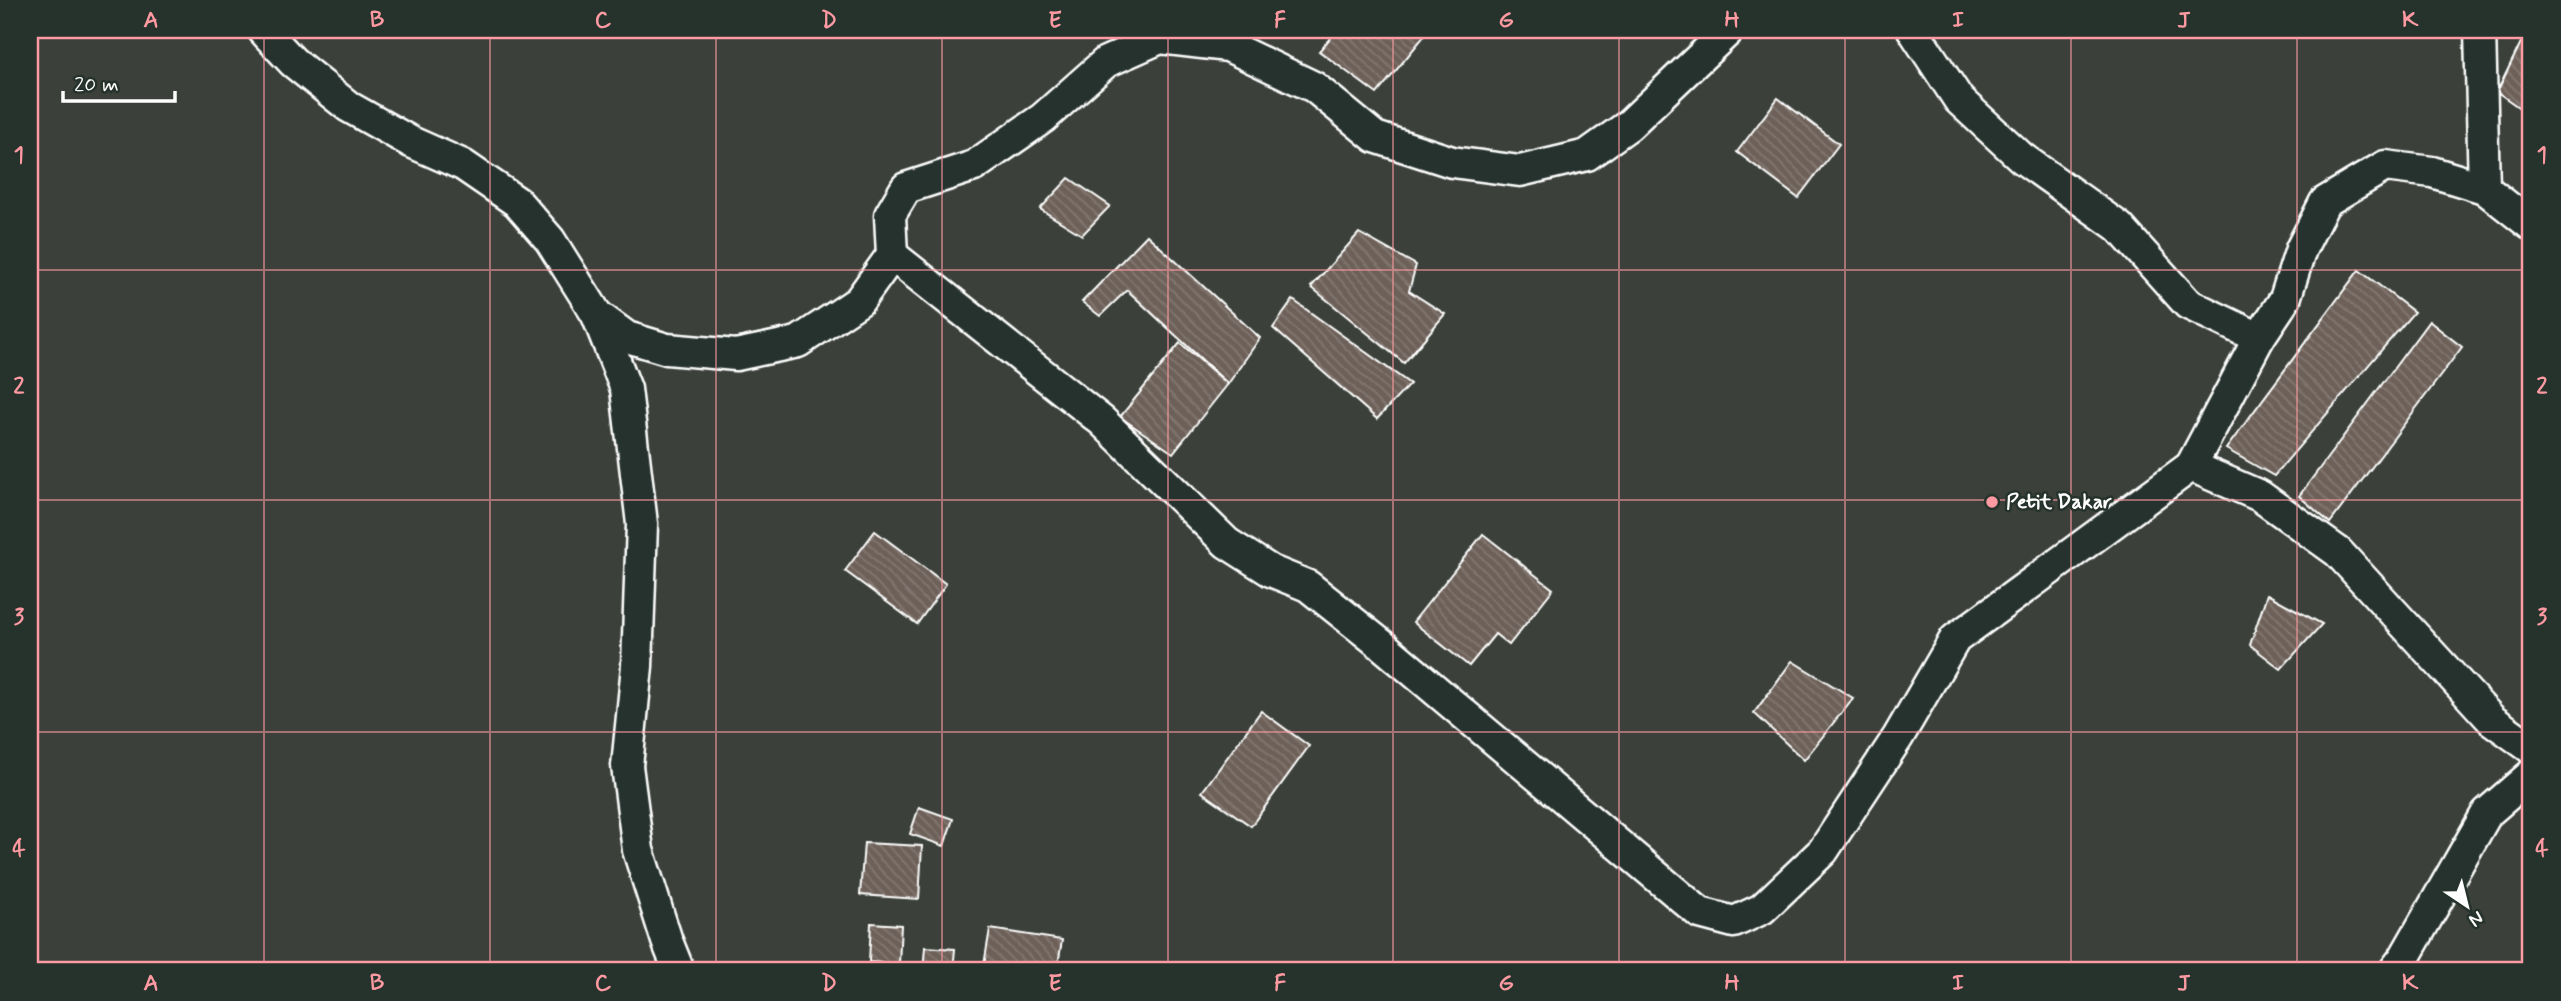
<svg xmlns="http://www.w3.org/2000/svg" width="2561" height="1001" viewBox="0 0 2561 1001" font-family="Mynerve,sans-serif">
	<defs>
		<pattern id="building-back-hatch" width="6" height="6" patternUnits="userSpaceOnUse" patternTransform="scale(1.75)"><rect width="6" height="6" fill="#6d6159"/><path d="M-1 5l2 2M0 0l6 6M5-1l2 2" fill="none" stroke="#837972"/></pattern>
	</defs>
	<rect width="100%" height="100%" fill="#3b413a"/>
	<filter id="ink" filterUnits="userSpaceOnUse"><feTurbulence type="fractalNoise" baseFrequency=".0143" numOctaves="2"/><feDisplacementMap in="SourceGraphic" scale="14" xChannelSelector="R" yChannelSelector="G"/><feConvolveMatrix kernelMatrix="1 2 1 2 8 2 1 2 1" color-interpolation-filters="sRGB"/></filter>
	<g filter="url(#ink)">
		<g fill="url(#building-back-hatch)" stroke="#fff" stroke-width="2">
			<polygon points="1337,30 1429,30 1377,94 1319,51"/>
			<polygon points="2527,30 2531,30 2531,116 2497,92"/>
			<polygon points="1778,98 1839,144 1798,198 1737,152"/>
			<polygon points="1069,178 1110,206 1082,235 1040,209"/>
			<polygon points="1359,233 1416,265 1409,291 1445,314 1404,363 1311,287"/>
			<polygon points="1147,235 1260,338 1228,384 1127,290 1100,316 1082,302"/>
			<polygon points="2359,270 2414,312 2274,476 2226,449"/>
			<polygon points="1293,300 1410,384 1377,419 1273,328"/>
			<polygon points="2429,321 2462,347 2330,523 2299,496"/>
			<polygon points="1180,343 1228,384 1173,453 1120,417"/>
			<polygon points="875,531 946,584 917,624 845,571"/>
			<polygon points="1483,534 1553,589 1509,645 1495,634 1469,666 1413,622"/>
			<polygon points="2267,594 2322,624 2281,669 2250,645"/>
			<polygon points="1792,661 1853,698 1804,760 1754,713"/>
			<polygon points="1261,711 1309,746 1251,826 1202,792"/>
			<polygon points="919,807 953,819 944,846 910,834"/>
			<polygon points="864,843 922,846 919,899 860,895"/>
			<polygon points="871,923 901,925 899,964 869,962"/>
			<polygon points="990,929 1062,940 1057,971 983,971"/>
			<polygon points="925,947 955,949 953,971 923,971"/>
		</g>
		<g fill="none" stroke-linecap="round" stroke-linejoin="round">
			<g stroke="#fff" stroke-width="35">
				<g id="street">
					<polyline points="263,30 293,62 349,107 411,142 463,165 517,202 550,240 597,315 627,337 667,349 736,355 798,342 859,301 892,255 890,215 906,188 974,166 1043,118 1106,62 1160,38 1228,46 1314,87 1375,137 1452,162 1520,171 1587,155 1629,125 1729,30"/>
					<polyline points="1913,30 1959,100 2022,158 2119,227 2188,304 2259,338 2285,299 2301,249 2325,202 2385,166 2432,172 2484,188 2531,225"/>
					<polyline points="2480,30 2484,188"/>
					<polyline points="892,255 1102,421 1227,543 1271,571 1308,586 1382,645 1700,913 1734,922 1762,909 1823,851 1898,737 1955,639 2191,466 2260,496 2338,552 2492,720 2531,748"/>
					<polyline points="597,315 626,389 642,524 637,666 627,766 638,850 667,941 679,971"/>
					<polyline points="2191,466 2259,338"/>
					<polyline points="2394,971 2404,958 2487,813 2531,775"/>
				</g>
			</g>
			<use href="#street" stroke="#26332d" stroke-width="30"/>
		</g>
	</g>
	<path fill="none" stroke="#ff9aa2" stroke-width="2" stroke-opacity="0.55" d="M264,30V971M490,30V971M716,30V971M942,30V971M1168,30V971M1393,30V971M1619,30V971M1845,30V971M2071,30V971M2297,30V971M30,270H2531M30,500H2531M30,732H2531"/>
	<circle fill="#ff9aa2" stroke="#26332d" stroke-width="2.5" cx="1992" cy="502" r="7"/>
	<g text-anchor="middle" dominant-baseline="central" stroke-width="5" stroke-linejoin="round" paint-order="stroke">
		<g font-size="21" font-weight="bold" fill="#fff" stroke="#26332d" text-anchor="start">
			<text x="2006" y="502">Petit Dakar</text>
		</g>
	</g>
	<rect width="2561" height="1001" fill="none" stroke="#26332d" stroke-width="77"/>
	<g transform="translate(2467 906) rotate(145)" stroke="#26332d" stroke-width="5" paint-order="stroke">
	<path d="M0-5L12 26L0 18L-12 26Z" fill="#ffffff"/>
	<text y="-10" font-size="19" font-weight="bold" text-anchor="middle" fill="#ffffff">N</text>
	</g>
	<path d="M63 91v10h112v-10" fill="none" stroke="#ffffff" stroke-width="3.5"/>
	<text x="74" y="91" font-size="21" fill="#ffffff" stroke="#26332d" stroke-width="5" paint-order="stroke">20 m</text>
	<rect x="38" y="38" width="2484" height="924" fill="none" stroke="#ff9aa2" stroke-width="2.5"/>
	<g font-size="23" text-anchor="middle" font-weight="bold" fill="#ff9aa2">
		<text x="151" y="27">A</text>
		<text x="377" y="27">B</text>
		<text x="603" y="27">C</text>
		<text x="829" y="27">D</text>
		<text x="1055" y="27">E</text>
		<text x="1280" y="27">F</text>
		<text x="1506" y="27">G</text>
		<text x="1732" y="27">H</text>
		<text x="1958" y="27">I</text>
		<text x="2184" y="27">J</text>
		<text x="2410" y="27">K</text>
		<text x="19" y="162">1</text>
		<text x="2542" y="162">1</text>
		<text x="19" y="393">2</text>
		<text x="2542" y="393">2</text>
		<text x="19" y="624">3</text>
		<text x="2542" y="624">3</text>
		<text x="19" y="855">4</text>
		<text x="2542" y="855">4</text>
		<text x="151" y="990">A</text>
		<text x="377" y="990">B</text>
		<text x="603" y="990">C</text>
		<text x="829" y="990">D</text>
		<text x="1055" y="990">E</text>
		<text x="1280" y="990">F</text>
		<text x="1506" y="990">G</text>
		<text x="1732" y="990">H</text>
		<text x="1958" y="990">I</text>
		<text x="2184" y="990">J</text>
		<text x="2410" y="990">K</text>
	</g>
</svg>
